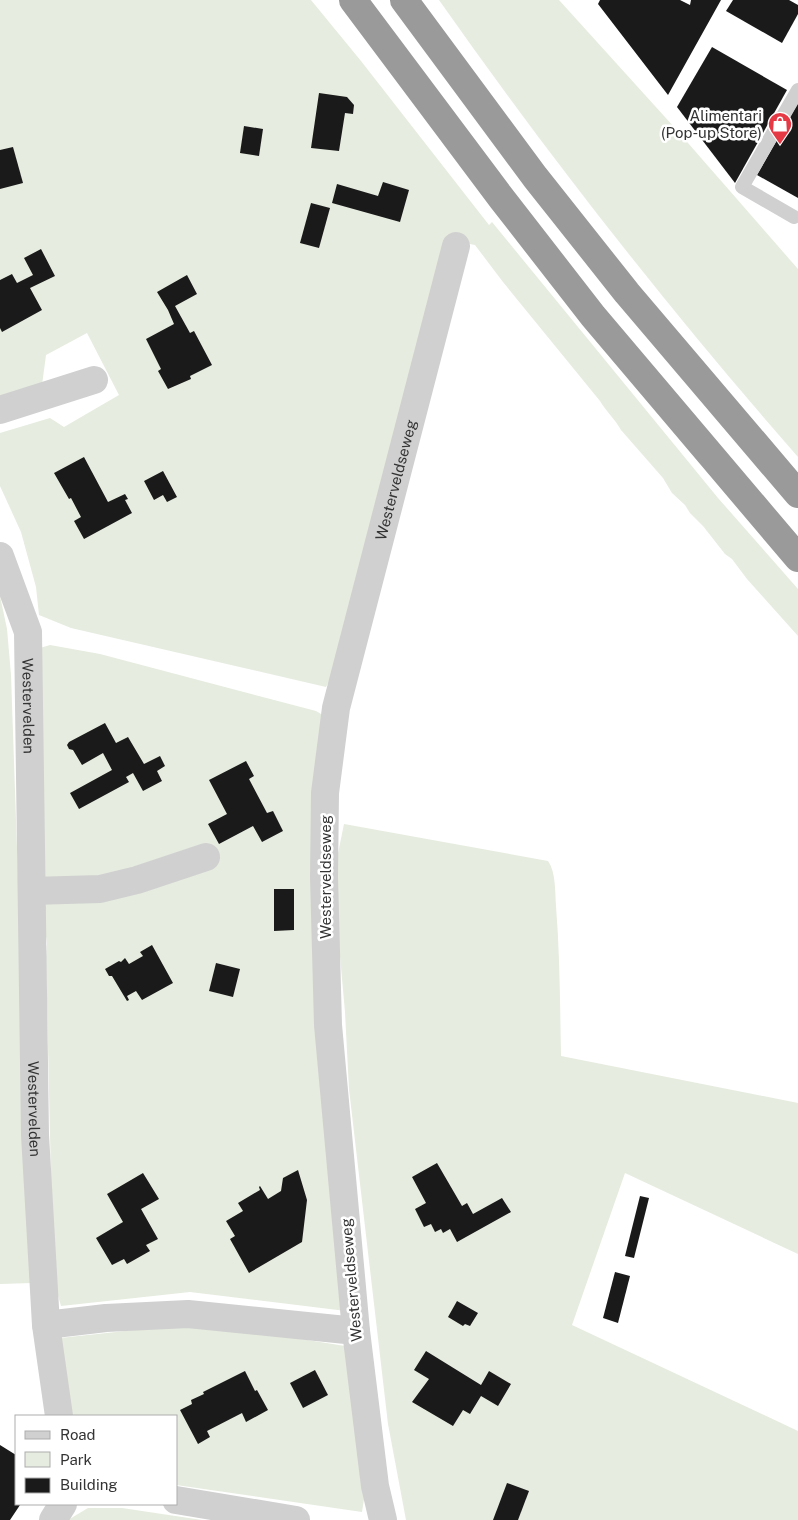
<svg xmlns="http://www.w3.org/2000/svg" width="798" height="1520" viewBox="0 0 798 1520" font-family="'Public Sans',sans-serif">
	<rect width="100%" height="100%" fill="#fff"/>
	<g fill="#e6ecdf">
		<path d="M0,0H311L361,61L489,225L492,222L718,498L798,589V636L747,579L732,559L725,554L703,526L690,513L685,505L672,493L663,478L621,430C615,419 606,411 600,401L503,282L475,245L450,240L336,668L326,687L71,628L39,615L36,587L21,532L0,486V433L50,418L64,427L119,395L87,333L46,355L42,385L0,398Z"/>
		<path d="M439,0H559L674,127L798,269V457C671,312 550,158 439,0Z"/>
		<polygon points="0,596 7,629 11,675 32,1283 0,1284"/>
		<polygon points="50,645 100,654 316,711 321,714 328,726 313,878 313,975 346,1311 190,1292 61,1306 57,1292 52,1223 46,957 47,943 45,929 37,649"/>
		<path d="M344,824L548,861C556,872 555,892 556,906C560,956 560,1006 561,1056L798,1103V1254L625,1173L572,1325L798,1431V1520H406L388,1424L349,1089L345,1012L333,878Z"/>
		<polygon points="200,1323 345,1346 364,1499 362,1512 176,1485 176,1416 66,1416 60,1338"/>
		<polygon points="88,1508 122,1508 202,1520 68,1520"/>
	</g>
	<g fill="#1a1a1a">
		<polygon points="600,0 680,0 690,5 691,0 721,0 668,95 598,4"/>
		<polygon points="733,0 789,0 798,5 798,14 782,43 726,11"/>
		<polygon points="712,47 787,90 735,183 677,107"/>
		<polygon points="319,93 347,97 354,105 353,114 345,113 339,151 311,148"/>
		<polygon points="798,103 798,198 757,175"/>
		<polygon points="244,126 263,129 259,156 240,153"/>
		<polygon points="13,147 23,183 0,189 0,150"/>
		<polygon points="383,182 409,190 400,222 332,203 337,184 378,196"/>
		<polygon points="311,203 330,208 319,248 300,243"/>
		<polygon points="41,249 55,276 30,288 42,310 2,332 0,328 0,280 12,274 17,283 33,275 24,258"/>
		<polygon points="187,275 197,294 175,306 190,333 194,331 212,365 190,376 191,379 168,389 158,371 161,369 146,339 174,324 168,310 157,292"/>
		<polygon points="84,457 108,502 125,494 128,499 125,500 132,513 84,539 74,521 81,517 71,498 69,499 54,473"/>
		<polygon points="163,471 177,497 167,502 163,495 154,500 144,481"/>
		<polygon points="105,723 116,743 128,737 144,764 160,756 165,766 157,771 162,781 143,791 133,773 126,777 129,782 79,809 70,793 112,770 103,753 82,765 73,750 69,749 67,745 69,742"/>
		<polygon points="246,761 254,776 249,779 267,813 273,811 283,831 262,842 253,826 219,844 208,824 227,814 209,780"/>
		<polygon points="274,889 294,889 294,930 274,931"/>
		<polygon points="152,945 173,983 142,1000 136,991 127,996 129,1000 127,1001 112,976 109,976 105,969 119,961 121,962 125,958 129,964 143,956 140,952"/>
		<polygon points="216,963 240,969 233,997 209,991"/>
		<polygon points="437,1163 462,1206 467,1203 473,1214 502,1198 511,1212 457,1242 450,1229 443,1233 441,1229 435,1232 431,1224 424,1227 415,1209 426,1203 412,1177"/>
		<polygon points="298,1170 307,1200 302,1242 249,1273 230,1239 235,1236 226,1221 243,1211 238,1203 260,1190 259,1187 260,1186 268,1199 281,1191 283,1178"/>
		<polygon points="143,1173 159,1199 141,1209 158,1239 146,1245 150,1251 127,1264 124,1259 112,1265 96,1238 123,1222 107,1194"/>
		<polygon points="640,1196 649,1198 634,1258 625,1256"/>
		<polygon points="615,1272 630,1276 618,1323 603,1318"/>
		<polygon points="457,1301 478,1313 470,1326 465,1324 463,1326 448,1317"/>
		<polygon points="426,1351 481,1385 489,1371 511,1384 498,1406 481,1396 470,1414 463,1410 453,1426 412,1402 429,1379 414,1370"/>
		<polygon points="315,1370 328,1395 303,1408 290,1383"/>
		<polygon points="245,1371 255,1391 257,1390 268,1410 246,1422 242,1413 207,1431 210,1437 198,1444 180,1410 192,1404 191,1400 204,1394 203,1392"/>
		<polygon points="0,1445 16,1455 16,1504 20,1505 10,1520 0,1520"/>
		<polygon points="507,1483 529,1491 518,1520 493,1520"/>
	</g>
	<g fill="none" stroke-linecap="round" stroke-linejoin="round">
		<polyline stroke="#d0d0d0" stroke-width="14" points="794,217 742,187 798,90"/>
		<g stroke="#d0d0d0" stroke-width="28">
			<polyline points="0,410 94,380"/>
			<path id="s1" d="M0,556L28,632L35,1135L46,1325L59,1416"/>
			<polyline points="32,891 100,889 137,880 206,857"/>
			<polyline points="46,1325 106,1318 188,1314 356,1331"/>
			<polyline points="176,1500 296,1520"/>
			<polyline points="53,1520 63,1504"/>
			<path id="s2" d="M383,1520L375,1486L356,1331L328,1025L324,877L325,793L336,708L456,246"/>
		</g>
		<g stroke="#9a9a9a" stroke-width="28">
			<polyline points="353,0 502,199 593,316 798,558"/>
			<polyline points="404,0 535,177 627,293 798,494"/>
		</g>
	</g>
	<defs>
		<g id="shop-pin" transform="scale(1.25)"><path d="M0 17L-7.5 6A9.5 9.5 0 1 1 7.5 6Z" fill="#e63946" stroke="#fff"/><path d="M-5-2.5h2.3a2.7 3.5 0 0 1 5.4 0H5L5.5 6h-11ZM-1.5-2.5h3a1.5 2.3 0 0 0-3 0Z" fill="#fff"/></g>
	</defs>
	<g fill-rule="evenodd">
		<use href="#shop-pin" x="780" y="124"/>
	</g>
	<g text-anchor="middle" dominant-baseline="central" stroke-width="5" stroke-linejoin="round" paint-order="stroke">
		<g font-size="15" fill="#333" stroke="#fff" text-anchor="end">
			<text x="762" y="115">Alimentari<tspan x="762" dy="17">(Pop-up Store)</tspan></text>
		</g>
		<g font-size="15" fill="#333" stroke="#fff">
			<text stroke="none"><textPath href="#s2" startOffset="1052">Westerveldseweg</textPath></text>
			<text stroke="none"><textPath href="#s1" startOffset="155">Westervelden</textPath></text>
			<text transform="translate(325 877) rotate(-90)">Westerveldseweg</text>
			<text stroke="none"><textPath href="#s1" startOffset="558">Westervelden</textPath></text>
			<text transform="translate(351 1280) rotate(-95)">Westerveldseweg</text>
		</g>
	</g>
	<rect x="15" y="1415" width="162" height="90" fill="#ffffff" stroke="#adadad"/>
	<rect x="25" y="1431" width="25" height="8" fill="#d0d0d0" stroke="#adadad"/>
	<text x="60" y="1440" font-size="15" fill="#333333">Road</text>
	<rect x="25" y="1452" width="25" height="15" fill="#e6ecdf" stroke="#adadad"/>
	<text x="60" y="1465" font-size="15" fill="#333333">Park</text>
	<rect x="25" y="1478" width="25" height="15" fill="#1a1a1a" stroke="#adadad"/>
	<text x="60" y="1490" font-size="15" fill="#333333">Building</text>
</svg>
